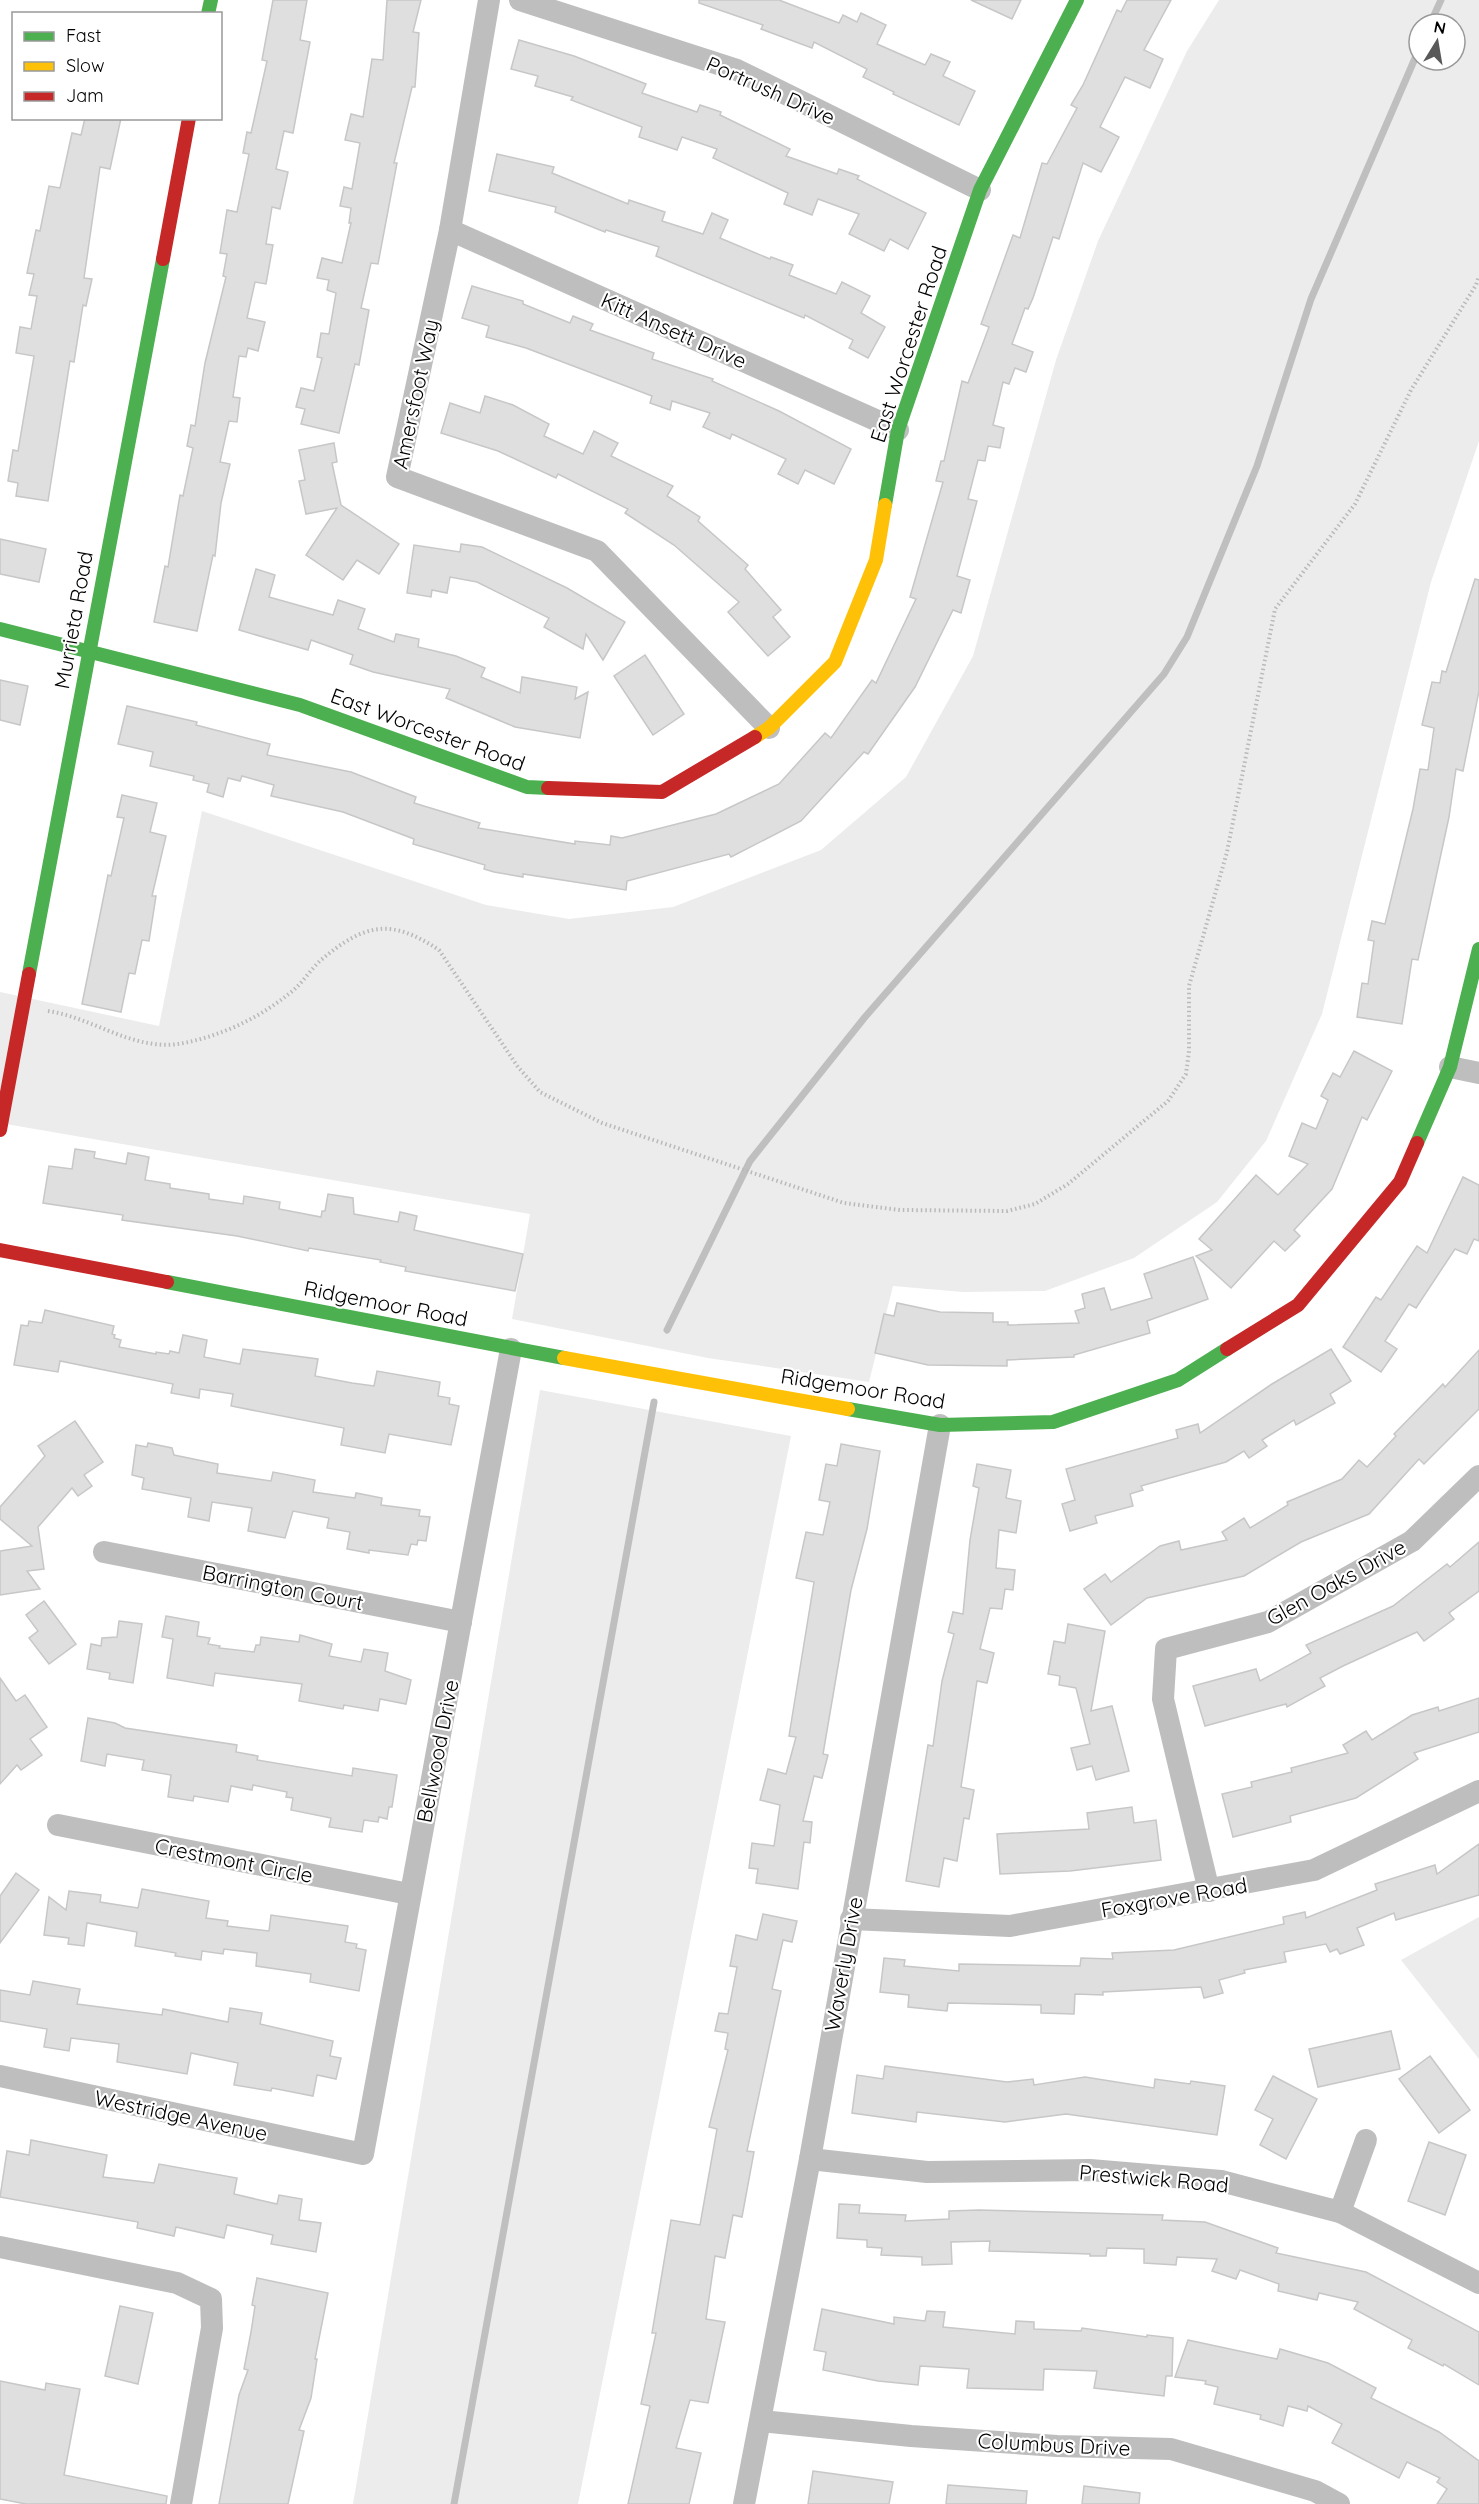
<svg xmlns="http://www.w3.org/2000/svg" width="1479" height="2504" viewBox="0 0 1479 2504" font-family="Quicksand,sans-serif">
	<rect width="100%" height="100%" fill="#fff"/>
	<g fill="#ececec" fill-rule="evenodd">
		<path d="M1219,0H1479V441L1431,582L1322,1014L1266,1141L1217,1202L1134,1258L1045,1291L963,1292L893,1286L869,1382L708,1358L512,1319L530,1214L0,1123V992L159,1026L202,811L486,905L569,919L673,907L821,850L906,777L973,656L1056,360L1098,241L1187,51ZM1419,24H1455V60H1419Z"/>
		<polygon points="540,1390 791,1436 578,2504 353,2504"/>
		<polygon points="1479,1917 1479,2059 1401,1960"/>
	</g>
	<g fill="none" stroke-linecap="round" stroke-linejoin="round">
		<g stroke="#bfbfbf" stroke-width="7">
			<polyline points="1430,24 1441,0"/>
			<polyline points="667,1330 750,1161 865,1017 1164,674 1187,637 1257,466 1311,299 1419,49"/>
			<polyline points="454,2504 654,1402"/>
		</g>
	</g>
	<g fill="#dfdfdf" stroke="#c7c7c7" stroke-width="1.5">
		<polygon points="273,0 307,0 300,40 310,42 293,133 284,131 276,169 288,172 280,209 272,207 266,244 273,245 266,284 255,282 247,318 265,322 258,351 248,348 246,357 239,356 233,397 240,398 237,422 229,421 220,462 230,464 221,503 215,556 213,555 197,631 154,622 165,566 168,567 180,495 183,496 193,448 187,446 191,425 195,426 205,363 226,277 223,276 227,254 220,253 227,210 237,212 249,154 243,153 247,132 251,133 267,61 262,60"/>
		<polygon points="387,0 421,0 413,32 419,33 415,87 412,87 394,163 397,163 378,264 371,263 361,308 369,310 359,365 355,364 339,433 301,424 305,409 296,407 301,388 314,391 322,358 317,357 321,333 329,334 336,293 327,290 329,280 317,278 322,258 342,263 351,223 349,223 351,208 340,206 344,187 352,189 360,143 345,140 351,114 363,117 372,59 383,60"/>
		<polygon points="699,0 779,0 839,23 843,15 857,22 861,13 886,25 877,44 925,65 931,54 950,62 943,76 975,91 959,125 893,94 894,92 863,77 867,69 814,42 812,48 761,29 763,25 699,3"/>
		<polygon points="971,0 1021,0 1012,19"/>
		<polygon points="1127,0 1171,0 1144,50 1163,59 1150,88 1125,77 1100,127 1119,137 1101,172 1083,163 1059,239 1053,237 1033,298 1028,309 1025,308 1012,344 1033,352 1026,372 1015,368 1009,384 1003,382 993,425 1004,428 1000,448 988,446 985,461 978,460 968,499 977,501 957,576 970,580 961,613 953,610 915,687 868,754 864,752 801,821 731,857 729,854 627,881 626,890 523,874 523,877 494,872 484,869 485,865 413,844 414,839 343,812 271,796 274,785 242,776 240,781 228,778 223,797 207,792 209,784 193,780 194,776 150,766 153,752 118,744 127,706 197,722 196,725 270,744 267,755 351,772 416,797 414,803 480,823 478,828 575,844 575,841 610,845 611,836 622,838 716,814 779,784 825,733 831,738 872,680 876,683 916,599 910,597 943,482 936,481 941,461 944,461 962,381 968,383 989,327 981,324 1013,235 1020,238 1042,163 1047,164 1077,108 1071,105 1083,85 1117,10 1121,12"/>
		<polygon points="519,40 574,56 646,84 642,93 697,112 700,105 721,112 720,115 790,149 786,156 837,174 839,169 859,176 857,179 926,213 908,249 890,239 884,251 849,234 859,214 818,199 812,215 784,204 788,193 713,158 717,149 682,137 677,150 639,137 642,127 571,100 573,97 535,86 538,76 511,69"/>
		<polygon points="85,118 121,118 110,169 100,167 84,278 92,279 86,306 83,305 74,362 70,361 48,501 16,496 18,483 8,481 13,450 18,451 34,356 16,353 20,327 31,329 37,296 29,295 34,274 27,273 36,230 40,231 49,186 60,188 72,133 81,135"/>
		<polygon points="497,154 554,167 552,173 628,204 629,200 665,212 662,221 703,234 712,213 728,220 720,238 770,259 771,257 793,265 789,275 836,294 842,282 870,296 861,313 885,327 868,358 849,348 853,340 805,315 804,318 656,256 659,247 606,230 605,232 555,212 556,207 489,191"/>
		<polygon points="472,286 523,301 523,304 570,323 573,316 593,324 590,330 654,353 652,359 713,379 712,381 779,411 851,449 834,484 805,470 798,484 778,474 786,459 732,434 730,439 703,427 710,413 672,401 670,410 650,403 652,396 526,348 486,337 489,326 462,318"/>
		<polygon points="485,396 513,405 549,424 544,436 583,454 594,431 618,443 611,456 673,486 667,496 700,517 698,521 748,565 745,569 781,610 773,617 790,637 768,656 728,612 739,602 674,545 625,513 628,509 558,474 556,478 498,451 441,433 450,403 480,413"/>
		<polygon points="334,443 337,462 332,463 341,505 399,544 379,574 357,560 343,580 306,555 337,508 306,514 299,481 305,480 299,450"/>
		<polygon points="0,539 46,549 39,582 0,574"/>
		<polygon points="461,544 482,547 567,588 625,622 603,660 586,634 583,649 544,627 549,618 477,582 450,577 447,593 432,590 431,597 407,593 414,545 460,552"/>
		<polygon points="256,569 275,575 269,597 333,615 338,600 365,609 358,629 394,642 396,634 419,639 418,647 456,656 485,668 481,677 520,693 522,677 577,687 575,699 588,692 580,738 515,727 446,698 450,689 373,672 350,664 353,655 311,640 308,650 239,630"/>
		<polygon points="1475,579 1479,580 1479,691 1463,771 1456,769 1449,817 1418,960 1412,959 1402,1024 1357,1017 1362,983 1368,984 1374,941 1368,940 1372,921 1385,924 1413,809 1420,769 1428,770 1434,728 1422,725 1432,682 1440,683 1442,671 1446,672"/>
		<polygon points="645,655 684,714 653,735 614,676"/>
		<polygon points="0,680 28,686 20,725 0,720"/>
		<polygon points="122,795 157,803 150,832 166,836 152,896 156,896 149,941 142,940 135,974 129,973 121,1012 82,1004 108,875 111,876 124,818 117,817"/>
		<polygon points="1354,1051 1392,1071 1367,1120 1362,1117 1332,1189 1294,1230 1300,1236 1285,1251 1274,1241 1231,1288 1196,1256 1212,1250 1199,1239 1256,1175 1278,1195 1308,1164 1289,1156 1302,1123 1316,1129 1328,1100 1321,1096 1333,1073 1340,1077"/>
		<polygon points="75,1149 95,1152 94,1158 126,1164 128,1153 149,1157 145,1180 170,1184 170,1188 209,1194 209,1199 243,1204 244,1196 280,1202 279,1209 321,1217 322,1211 325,1211 328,1194 353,1198 354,1214 398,1222 400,1212 417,1216 414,1230 523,1254 515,1291 405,1271 406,1267 380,1262 381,1260 309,1248 308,1251 237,1236 122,1220 123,1215 43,1203 49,1166 72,1169"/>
		<polygon points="1463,1177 1479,1185 1479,1241 1474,1239 1467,1254 1455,1249 1416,1308 1409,1304 1385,1341 1397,1349 1381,1372 1343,1347 1376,1297 1381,1300 1417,1246 1427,1253"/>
		<polygon points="1193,1257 1208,1299 1147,1321 1150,1333 1074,1355 1074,1357 1007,1360 1007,1366 928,1365 875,1353 884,1314 894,1316 897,1303 940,1312 993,1313 993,1322 1008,1322 1008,1325 1079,1323 1075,1311 1085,1308 1082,1294 1104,1288 1111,1310 1152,1298 1144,1274"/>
		<polygon points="45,1310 114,1326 112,1334 115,1335 114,1338 121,1340 119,1347 156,1354 156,1352 169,1354 170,1351 179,1353 183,1335 207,1340 204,1357 240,1364 243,1349 318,1359 315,1376 352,1383 374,1386 377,1371 440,1382 438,1396 450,1398 449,1404 459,1406 451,1445 389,1434 385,1453 341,1445 344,1428 231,1406 233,1394 200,1389 199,1398 171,1393 173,1384 60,1361 58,1372 14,1365 21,1325 28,1326 29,1321 42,1323"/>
		<polygon points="1331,1349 1351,1381 1330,1394 1335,1403 1296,1425 1294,1420 1262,1440 1267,1446 1249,1458 1244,1451 1226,1462 1141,1486 1143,1490 1130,1494 1133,1506 1095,1516 1097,1523 1070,1531 1062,1504 1075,1500 1066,1469 1178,1438 1176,1430 1198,1424 1200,1433 1272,1384"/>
		<polygon points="1479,1350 1479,1409 1424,1464 1419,1459 1369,1514 1301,1542 1244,1576 1147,1598 1111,1625 1084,1589 1105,1574 1111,1582 1160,1546 1179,1541 1181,1550 1227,1540 1222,1532 1244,1518 1250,1528 1288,1505 1287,1502 1342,1479 1359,1460 1367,1467 1396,1436 1394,1434 1443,1384 1445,1387"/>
		<polygon points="75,1421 103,1462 84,1475 92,1486 78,1496 72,1488 38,1527 44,1569 27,1571 40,1589 0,1595 0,1551 32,1546 0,1519 0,1507 45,1456 38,1446"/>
		<polygon points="148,1443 172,1448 174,1455 218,1464 217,1473 271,1481 273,1472 315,1480 313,1492 355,1498 356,1493 382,1498 381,1505 420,1510 419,1516 430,1517 426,1541 418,1540 417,1545 411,1544 408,1555 369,1550 369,1553 347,1549 350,1532 327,1528 329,1518 293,1511 285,1538 248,1531 252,1508 212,1502 209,1521 188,1517 191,1498 142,1489 144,1478 132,1475 136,1445 147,1447"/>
		<polygon points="841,1444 880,1451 867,1529 851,1590 823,1754 828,1755 822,1778 814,1776 803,1821 812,1822 810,1843 804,1842 798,1889 756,1883 758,1869 749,1868 752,1843 774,1846 780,1805 760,1800 768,1769 786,1774 796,1737 789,1736 814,1582 796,1578 806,1532 823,1535 830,1502 819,1500 826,1464 837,1466"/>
		<polygon points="977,1464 1011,1470 1006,1498 1021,1501 1016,1533 999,1530 996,1568 1015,1570 1013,1590 1005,1589 1002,1609 990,1608 980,1649 994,1653 987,1683 977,1681 961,1787 974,1790 969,1819 964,1818 957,1861 944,1858 939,1887 906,1881 928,1745 933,1746 942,1681 954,1634 948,1632 953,1612 963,1614 970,1540 979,1488 973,1486"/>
		<polygon points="1479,1542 1479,1591 1449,1613 1454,1619 1424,1641 1417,1632 1343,1666 1320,1678 1325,1686 1287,1707 1286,1704 1205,1726 1193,1686 1256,1669 1260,1681 1311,1653 1306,1645 1393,1606 1447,1564 1450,1567"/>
		<polygon points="44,1601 76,1644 49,1664 29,1638 38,1631 26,1615"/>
		<polygon points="166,1616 199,1622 197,1636 210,1638 208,1644 220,1646 219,1648 254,1652 256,1645 260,1645 261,1637 299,1642 300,1635 332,1644 329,1656 361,1662 364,1649 388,1653 385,1671 411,1680 406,1704 380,1699 378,1711 344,1705 343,1709 299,1701 302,1684 215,1673 213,1686 167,1678 173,1639 162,1637"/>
		<polygon points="119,1621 142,1624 133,1683 109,1679 110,1673 87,1669 91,1644 101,1646 102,1638 117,1637"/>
		<polygon points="1068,1624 1105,1631 1091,1711 1112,1706 1129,1771 1096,1780 1092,1766 1077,1770 1071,1748 1090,1744 1076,1688 1059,1685 1060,1676 1048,1674 1054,1641 1065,1643"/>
		<polygon points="0,1678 16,1701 25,1695 47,1727 30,1739 42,1755 21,1770 17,1765 0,1784"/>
		<polygon points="1479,1698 1479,1732 1414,1753 1418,1759 1356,1798 1290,1816 1291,1822 1233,1837 1222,1794 1252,1787 1251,1782 1292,1772 1291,1768 1348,1753 1343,1745 1366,1731 1372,1740 1412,1715 1438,1707 1439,1711"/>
		<polygon points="88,1718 115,1723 125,1728 237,1745 236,1752 258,1756 257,1760 352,1776 353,1768 397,1775 392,1807 389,1807 387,1819 379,1817 378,1822 364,1820 362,1832 329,1827 331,1818 291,1810 293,1798 286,1797 287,1792 253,1785 252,1790 231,1786 228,1802 194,1796 193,1801 168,1797 171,1775 142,1770 144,1760 107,1754 105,1766 81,1761"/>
		<polygon points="1132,1807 1134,1823 1156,1820 1161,1860 1070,1871 1000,1874 997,1834 1089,1829 1087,1813"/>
		<polygon points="1479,1844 1479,1895 1396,1920 1394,1913 1357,1928 1364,1945 1340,1954 1337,1949 1330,1952 1326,1944 1284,1952 1286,1962 1244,1970 1245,1973 1219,1980 1223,1993 1204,1998 1201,1987 1103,1992 1103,1995 1075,1994 1074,2014 1041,2013 1041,2005 948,2003 947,2011 908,2007 909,1995 880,1992 884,1958 905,1960 904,1966 959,1971 959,1964 1080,1966 1081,1958 1113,1959 1112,1953 1174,1950 1284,1924 1283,1917 1305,1912 1306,1918 1377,1890 1375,1884 1435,1865 1437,1874"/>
		<polygon points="16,1873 39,1890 0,1943 0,1896"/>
		<polygon points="142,1889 209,1901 206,1918 228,1921 227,1926 269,1931 271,1915 348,1926 345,1942 357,1944 356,1948 366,1950 359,1991 310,1982 311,1974 256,1966 257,1953 224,1949 223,1954 202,1951 201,1960 175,1956 176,1953 135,1946 137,1932 87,1923 84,1946 68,1944 69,1938 44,1935 49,1897 66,1910 69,1891 101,1895 100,1902 138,1908"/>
		<polygon points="763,1914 797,1921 792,1942 783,1940 772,1989 781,1991 747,2151 754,2152 742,2217 733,2215 725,2258 715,2256 706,2319 725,2322 708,2403 690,2400 676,2448 701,2453 689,2504 628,2504 650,2406 641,2404 656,2333 652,2333 671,2220 700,2225 717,2129 709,2127 728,2050 725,2049 728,2033 715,2031 719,2013 728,2014 737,1967 730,1966 736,1935 757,1940"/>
		<polygon points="33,1981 80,1989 77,2004 162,2015 163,2009 228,2022 230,2008 262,2013 260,2024 333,2041 330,2056 341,2058 336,2079 317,2075 313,2096 272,2088 271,2091 234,2085 238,2063 191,2053 187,2074 117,2062 119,2044 71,2038 69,2051 44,2047 47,2029 0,2021 0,1990 30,1995"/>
		<polygon points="1391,2031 1400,2069 1318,2087 1309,2049"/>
		<polygon points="1430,2056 1470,2110 1439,2133 1399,2079"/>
		<polygon points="885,2066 1007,2082 1033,2079 1034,2085 1085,2077 1154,2088 1155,2079 1190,2084 1191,2081 1225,2086 1217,2135 1066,2114 1005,2122 917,2112 916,2122 852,2113 857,2075 883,2079"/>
		<polygon points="1273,2076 1317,2099 1286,2159 1260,2145 1273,2119 1255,2110"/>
		<polygon points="31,2140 107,2155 103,2177 154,2183 159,2164 237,2178 234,2194 277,2204 279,2195 302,2199 299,2220 321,2223 316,2252 271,2244 273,2235 227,2225 224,2238 176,2227 174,2236 137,2228 138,2222 0,2197 7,2151 29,2155"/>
		<polygon points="1429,2142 1466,2155 1445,2215 1408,2201"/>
		<polygon points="839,2204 860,2205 859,2213 906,2215 905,2221 949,2219 949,2211 979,2210 1163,2215 1162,2220 1205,2222 1278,2248 1276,2253 1366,2272 1479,2332 1479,2385 1444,2364 1443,2366 1408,2348 1412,2340 1354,2309 1358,2302 1319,2293 1317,2300 1278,2291 1279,2284 1240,2270 1236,2279 1212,2271 1217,2259 1177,2257 1176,2265 1144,2263 1144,2249 1107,2248 1106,2256 1090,2256 1090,2254 989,2251 990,2241 951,2242 952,2264 922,2265 922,2257 881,2255 882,2248 867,2247 867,2240 837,2238"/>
		<polygon points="257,2278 328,2293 315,2359 317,2359 311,2398 299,2430 304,2431 288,2504 219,2504 239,2395 248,2370 244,2369 251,2332 255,2306 252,2305"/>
		<polygon points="120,2306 153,2313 138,2384 105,2376"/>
		<polygon points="822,2309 894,2324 894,2317 925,2321 927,2311 945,2312 943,2327 1015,2334 1016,2321 1034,2322 1034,2329 1081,2331 1082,2328 1147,2337 1147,2335 1173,2338 1172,2376 1166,2376 1164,2396 1094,2388 1097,2371 1044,2369 1043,2390 967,2388 969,2369 920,2366 918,2385 878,2381 823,2370 826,2352 814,2350"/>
		<polygon points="1188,2340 1277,2359 1280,2349 1328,2363 1376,2388 1371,2398 1439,2432 1479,2461 1479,2504 1437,2504 1447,2489 1437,2482 1440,2478 1407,2462 1399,2478 1332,2443 1342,2424 1308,2406 1307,2411 1288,2406 1283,2426 1260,2419 1261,2415 1214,2404 1218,2387 1205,2384 1206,2381 1175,2377"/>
		<polygon points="0,2381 45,2390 46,2383 80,2389 64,2475 167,2496 166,2504 26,2504 0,2499"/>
		<polygon points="813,2471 893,2482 889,2504 808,2504"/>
		<polygon points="948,2485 1027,2491 1026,2504 946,2504"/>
		<polygon points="1084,2486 1140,2493 1139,2504 1082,2504"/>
	</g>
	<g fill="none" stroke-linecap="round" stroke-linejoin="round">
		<path stroke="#b9b9b9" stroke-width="4" stroke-dasharray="1.5 3" stroke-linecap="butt" d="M48,1011C95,1018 135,1053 184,1043C223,1035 259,1018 290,993C302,984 310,970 321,960C365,923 391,918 439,950L518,1067L540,1092L602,1123L844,1203L900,1210L1007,1211L1035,1204L1068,1184L1168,1101L1186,1074L1189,1051V986L1227,852L1275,609L1355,504L1411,390L1476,285L1479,276"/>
		<g stroke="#bebebe" stroke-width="22">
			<polyline points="489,0 450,230 397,477 597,551 769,728"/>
			<polyline points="520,0 737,70 980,190"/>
			<polyline points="450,230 898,430"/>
			<polyline points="1450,1067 1479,1073"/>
			<polyline points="104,1552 461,1622"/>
			<polyline points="58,1825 409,1894"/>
			<polyline points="1209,1891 1163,1699 1166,1649 1268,1622 1412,1541 1479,1476"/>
			<polyline points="851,1919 1010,1926 1314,1870 1479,1791"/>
			<polyline points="0,2076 363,2154 511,1349"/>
			<polyline points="810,2159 927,2172 1090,2170 1221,2181 1340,2212 1479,2283"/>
			<polyline points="1340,2212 1366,2140"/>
			<polyline points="0,2247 177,2283 211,2299 212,2328 181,2504"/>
			<polyline points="761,2421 911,2436 1057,2446 1171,2449 1315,2491 1339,2504"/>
			<polyline points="744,2504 810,2159 940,1425"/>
		</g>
		<g stroke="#4caf50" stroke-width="14">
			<polyline points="208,14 211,0"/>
			<polyline points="885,505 898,430 980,190 1077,0"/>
			<polyline points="0,629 300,705 527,787 548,788"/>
			<polyline points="29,974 163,259"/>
			<polyline points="1417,1143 1450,1067 1479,949"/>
			<polyline points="167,1282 564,1358"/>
			<polyline points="848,1409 940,1425 1053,1422 1178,1380 1227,1349"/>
		</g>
		<g stroke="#ffc107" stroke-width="14">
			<polyline points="755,737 769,728 835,662 876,560 885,505"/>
			<polyline points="564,1358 848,1409"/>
		</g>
		<g stroke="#c62828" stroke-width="14">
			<polyline points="163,259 189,118"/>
			<polyline points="548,788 662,792 755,737"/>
			<polyline points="0,1130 29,974"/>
			<polyline points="0,1250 167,1282"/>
			<polyline points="1227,1349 1298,1305 1400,1182 1417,1143"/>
		</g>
	</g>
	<g text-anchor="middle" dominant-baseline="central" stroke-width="4.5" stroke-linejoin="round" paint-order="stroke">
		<g font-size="21" fill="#000" stroke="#fff">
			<text transform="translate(771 90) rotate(24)">Portrush Drive</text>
			<text transform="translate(674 330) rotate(24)">Kitt Ansett Drive</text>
			<text transform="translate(908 344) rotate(-72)">East Worcester Road</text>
			<text transform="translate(415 394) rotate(-78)">Amersfoot Way</text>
			<text transform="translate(73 620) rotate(-80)">Murrieta Road</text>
			<text transform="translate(428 729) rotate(20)">East Worcester Road</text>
			<text transform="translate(386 1303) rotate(11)">Ridgemoor Road</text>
			<text transform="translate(863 1388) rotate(9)">Ridgemoor Road</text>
			<text transform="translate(1336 1582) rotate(-29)">Glen Oaks Drive</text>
			<text transform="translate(283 1587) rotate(11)">Barrington Court</text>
			<text transform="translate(437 1751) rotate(-79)">Bellwood Drive</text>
			<text transform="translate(234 1860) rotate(11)">Crestmont Circle</text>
			<text transform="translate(1174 1897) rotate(-10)">Foxgrove Road</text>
			<text transform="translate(843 1964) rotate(-80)">Waverly Drive</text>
			<text transform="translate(181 2115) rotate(12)">Westridge Avenue</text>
			<text transform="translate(1154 2178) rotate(5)">Prestwick Road</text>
			<text transform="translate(1054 2444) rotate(3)">Columbus Drive</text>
		</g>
	</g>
	<rect x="12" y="12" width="210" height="108" fill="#ffffff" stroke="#999999" stroke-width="1.5"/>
	<rect x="24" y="32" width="30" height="9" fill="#4caf50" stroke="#999999" stroke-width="1.5"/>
	<text x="66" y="42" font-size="18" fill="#000000">Fast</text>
	<rect x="24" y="62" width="30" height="9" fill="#ffc107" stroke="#999999" stroke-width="1.5"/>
	<text x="66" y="72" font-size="18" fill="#000000">Slow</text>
	<rect x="24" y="92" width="30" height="9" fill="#c62828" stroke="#999999" stroke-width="1.5"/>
	<text x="66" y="102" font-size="18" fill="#000000">Jam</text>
	<g transform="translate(1437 42) rotate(11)"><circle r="28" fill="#ffffff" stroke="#999999" stroke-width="1.5"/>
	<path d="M0-4.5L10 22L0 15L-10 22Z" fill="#595959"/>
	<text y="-9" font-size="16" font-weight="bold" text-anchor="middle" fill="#000000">N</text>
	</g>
</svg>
